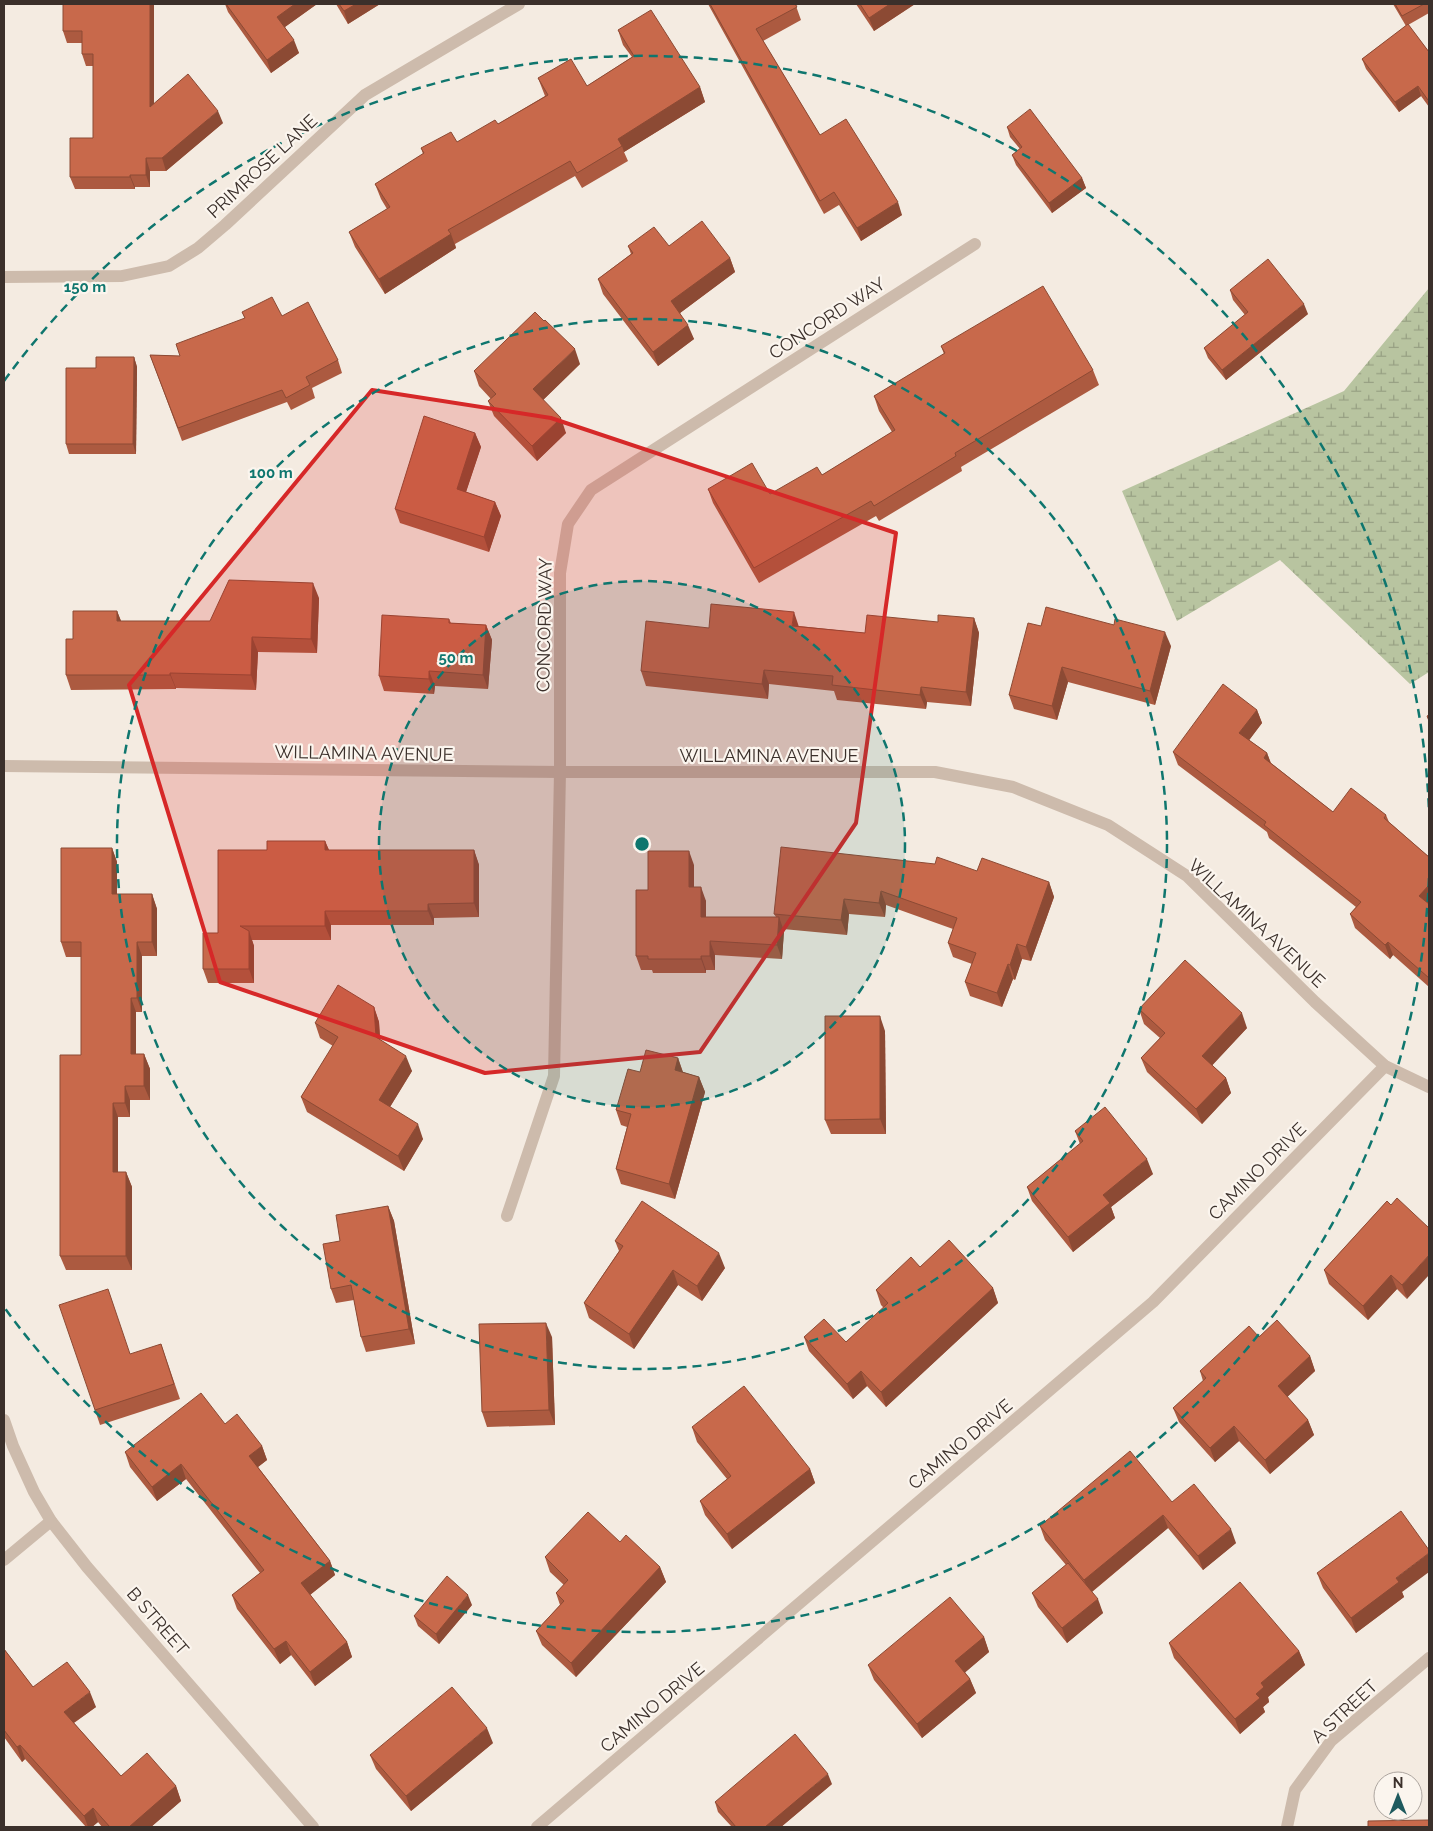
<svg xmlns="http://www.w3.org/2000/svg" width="1433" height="1831" viewBox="0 0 1433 1831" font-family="Raleway,sans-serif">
	<defs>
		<pattern id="wetland-marsh" width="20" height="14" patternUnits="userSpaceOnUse" patternTransform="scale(1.25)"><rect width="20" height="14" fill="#b8c4a0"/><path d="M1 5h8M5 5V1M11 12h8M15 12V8" fill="none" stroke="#97a083"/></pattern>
	</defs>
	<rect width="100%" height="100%" fill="#f4ebe1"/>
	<polygon fill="url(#wetland-marsh)" points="1429,288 1429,672 1410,684 1280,560 1177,621 1122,491 1344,391"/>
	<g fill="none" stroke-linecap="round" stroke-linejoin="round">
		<g stroke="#cdbbac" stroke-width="12">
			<polyline points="4,277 122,276 169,266 198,248 225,225 365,95 519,4"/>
			<polyline points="4,766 560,772 935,772 1013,787 1108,825 1187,876 1315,1002 1385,1066 1429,1087"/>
			<polyline points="507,1216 554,1076 560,772 560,573 568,524 591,490 975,244"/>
			<polyline points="4,1420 13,1446 34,1492 51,1521 87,1567 313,1827"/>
			<polyline points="4,1560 51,1521"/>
			<polyline points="537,1827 1153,1302 1385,1066"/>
			<polyline points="1287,1827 1295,1790 1331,1741 1429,1658"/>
		</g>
	</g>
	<g fill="#ac5a40">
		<polygon points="154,4 154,103 223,123 166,171 150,171 150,187 135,187 135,189 75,189 70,177 93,138 93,66 86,66 82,54 82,43 67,43 63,31"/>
		<polygon points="225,4 317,4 285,27 299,53 271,73 228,12"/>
		<polygon points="336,4 380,4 348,24"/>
		<polygon points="708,4 799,4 796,6 801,20 763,41 820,135 902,215 861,241 839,205 824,214"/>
		<polygon points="856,4 915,4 874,31"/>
		<polygon points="1393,4 1429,4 1429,13 1408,25 1429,52 1429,107 1421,96 1399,112 1366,69 1362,59 1406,26"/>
		<polygon points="618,30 700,87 705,102 624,152 628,161 582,188 575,176 455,244 456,248 385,294 355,247 349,232 387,209 381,199 375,184 423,154 421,148 457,142 498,124 545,96 538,78 587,86 632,57 623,45"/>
		<polygon points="1007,127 1082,178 1086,188 1052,213 1016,165 1012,155 1020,149 1010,137"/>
		<polygon points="628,246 669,246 730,258 735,272 680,313 694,339 658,366 603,294 598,279 631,254"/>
		<polygon points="1230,290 1308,314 1226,380 1208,358 1204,348 1245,315 1233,300"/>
		<polygon points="242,312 282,316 338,360 342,373 312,388 315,398 291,410 287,402 182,441 150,355 180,356 245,319"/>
		<polygon points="941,346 1093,370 1099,385 961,467 962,471 879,521 876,516 759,583 713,503 708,489 770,494 822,475 892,432 879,411 874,396 944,354"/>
		<polygon points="134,357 137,367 136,454 69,454 66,444 96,368"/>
		<polygon points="580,364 543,400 566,433 537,461 494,416 488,401 491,399 479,386 474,371"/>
		<polygon points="475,433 481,447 466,492 495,502 501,516 489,552 400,523 395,509"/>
		<polygon points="319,598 317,653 258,652 256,690 176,688 176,689 71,690 66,675 73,639 117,611 121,621 210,621"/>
		<polygon points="974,618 979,633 971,706 927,702 926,709 837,700 834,691 769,684 768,699 646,686 641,671 709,628 799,626 865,633 938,622"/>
		<polygon points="449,619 451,623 486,625 492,640 488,689 435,686 434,694 384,691 379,676"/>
		<polygon points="1041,626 1171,646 1155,705 1068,682 1057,720 1014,709 1009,695"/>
		<polygon points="1257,710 1262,723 1249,740 1267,753 1271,763 1333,812 1386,815 1389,822 1429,857 1429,987 1393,955 1390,959 1355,928 1350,914 1356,907 1269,838 1267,832 1178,765 1173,752"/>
		<polygon points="325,841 329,850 474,850 479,865 479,917 434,918 434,925 331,925 331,940 252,940 254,946 254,983 208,983 203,969 218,933 267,850"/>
		<polygon points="112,848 117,862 117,894 152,894 157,909 157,956 142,956 142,1012 136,1012 136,1054 144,1054 150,1069 150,1100 130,1100 130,1117 118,1117 118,1172 126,1172 132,1187 132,1270 66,1270 60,1256 81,1055 81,957 66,957 61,942"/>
		<polygon points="694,865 694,887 706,901 706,917 776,917 774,914 977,871 1049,882 1054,897 1031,961 1022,959 1015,980 1013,979 1002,1007 970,996 965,982 972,964 953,957 948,943 953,929 886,905 885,917 849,914 847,935 783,929 784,931 782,959 715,955 715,970 706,970 706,973 653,973 652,970 641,970 636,956 648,890"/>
		<polygon points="374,1007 379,1022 380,1040 412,1071 390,1107 423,1139 404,1171 307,1112 301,1097 333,1046 320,1038 315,1023"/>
		<polygon points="1139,1009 1247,1028 1212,1065 1226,1078 1231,1093 1202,1124 1147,1072 1141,1058 1160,1038 1144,1024"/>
		<polygon points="885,1031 886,1134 831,1134 825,1120"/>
		<polygon points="678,1058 683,1072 699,1077 705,1092 675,1199 621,1184 616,1169 627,1127 621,1125 616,1110 640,1072"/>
		<polygon points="1075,1131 1153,1174 1111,1207 1115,1218 1073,1252 1032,1201 1027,1187 1080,1144"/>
		<polygon points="1387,1201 1407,1299 1397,1289 1368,1320 1329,1284 1324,1270"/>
		<polygon points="388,1206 394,1221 415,1344 366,1352 361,1337 354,1300 336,1303 331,1289 340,1241"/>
		<polygon points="615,1241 725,1268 702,1301 678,1285 634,1349 589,1318 584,1303 619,1251"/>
		<polygon points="920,1267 993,1288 998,1303 886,1407 867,1386 853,1399 809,1351 804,1337 846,1342 884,1308 881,1305 876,1290"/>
		<polygon points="552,1337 555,1425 487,1427 482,1412"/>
		<polygon points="1259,1337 1310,1356 1315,1371 1287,1397 1308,1420 1314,1435 1270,1474 1239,1441 1215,1462 1179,1422 1173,1408 1203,1381 1200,1371"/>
		<polygon points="161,1344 180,1399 100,1425 95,1410"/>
		<polygon points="225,1424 262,1446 267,1460 258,1467 330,1561 335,1575 310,1595 347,1642 352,1657 315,1686 291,1655 280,1664 237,1609 232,1595 260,1573 186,1479 157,1501 130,1467 125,1452"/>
		<polygon points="692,1427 810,1469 815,1483 732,1549 705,1515 700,1501 727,1479 697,1442"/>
		<polygon points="1172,1502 1236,1543 1203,1570 1168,1528 1092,1592 1103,1613 1067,1643 1038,1607 1032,1593 1066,1565 1045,1540 1040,1526"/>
		<polygon points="620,1542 660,1567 666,1582 576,1677 542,1645 536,1631 560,1605 556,1593 564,1585 550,1572 545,1557"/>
		<polygon points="1317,1573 1402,1592 1404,1597 1356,1633 1323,1588"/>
		<polygon points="472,1605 439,1644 418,1626 414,1616"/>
		<polygon points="984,1637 989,1652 965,1672 970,1679 976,1693 922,1738 874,1680 868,1665"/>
		<polygon points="1169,1643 1299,1651 1305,1665 1268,1697 1269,1702 1263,1707 1265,1712 1240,1734 1174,1658"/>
		<polygon points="4,1649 33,1687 96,1707 74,1723 121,1776 176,1786 181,1801 151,1827 102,1827 98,1822 92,1827 86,1827 25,1759 22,1762 4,1737"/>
		<polygon points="493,1743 411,1811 376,1769 370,1755"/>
		<polygon points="832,1784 781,1827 732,1827 718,1812 715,1802"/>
	</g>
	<g fill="#8c4a34">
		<polygon points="150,4 154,4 154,119 150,107"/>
		<polygon points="295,4 317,4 282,29 277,17"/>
		<polygon points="356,4 380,4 348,24 344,11"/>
		<polygon points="890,4 915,4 874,31 869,18"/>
		<polygon points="294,40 299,53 271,73 267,60"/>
		<polygon points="1418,86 1421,96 1399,112 1395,102"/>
		<polygon points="700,87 705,102 624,152 622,146 618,139"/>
		<polygon points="218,111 223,123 166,171 162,158"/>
		<polygon points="146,158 150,171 150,187 146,175"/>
		<polygon points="130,175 135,187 135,189 130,177"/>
		<polygon points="1082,178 1086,188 1052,213 1049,203"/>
		<polygon points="898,202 902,215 861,241 857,228"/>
		<polygon points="451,234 456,248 385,294 379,279"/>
		<polygon points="730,258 735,272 676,316 671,301"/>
		<polygon points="1304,304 1308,314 1226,380 1222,370"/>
		<polygon points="688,325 694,339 658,366 653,352"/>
		<polygon points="575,349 580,364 539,404 533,389"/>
		<polygon points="134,357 137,367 136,454 133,444"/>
		<polygon points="561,418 566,433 537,461 532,446"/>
		<polygon points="475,433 481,447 462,504 457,489"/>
		<polygon points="495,502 501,516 489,552 484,537"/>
		<polygon points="313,583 319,598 317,653 311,639"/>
		<polygon points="117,611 123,626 117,621"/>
		<polygon points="794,612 799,627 792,626"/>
		<polygon points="974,618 979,633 971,706 966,692"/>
		<polygon points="486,625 492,640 488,689 483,675"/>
		<polygon points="1165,632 1171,646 1155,705 1150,691"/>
		<polygon points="252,637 258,652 256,690 251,675"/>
		<polygon points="1062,667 1068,682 1057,720 1052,706"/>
		<polygon points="764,670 769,684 768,699 762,684"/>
		<polygon points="429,671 435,686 434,694 429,679"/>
		<polygon points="170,673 176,688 176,689 170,675"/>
		<polygon points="921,687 927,702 926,709 920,695"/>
		<polygon points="1257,710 1262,723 1244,747 1239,733"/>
		<polygon points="1267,753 1272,767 1264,758"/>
		<polygon points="325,841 331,855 325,850"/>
		<polygon points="112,848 117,862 117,909 112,894"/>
		<polygon points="474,850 479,865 479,917 474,903"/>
		<polygon points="689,851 694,865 694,901 689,887"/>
		<polygon points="1049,882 1054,897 1031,961 1026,947"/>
		<polygon points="1429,885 1429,904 1419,896"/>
		<polygon points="701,887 706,901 706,931 701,917"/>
		<polygon points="881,891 886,905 885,917 879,903"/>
		<polygon points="152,894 157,909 157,956 152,942"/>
		<polygon points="844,899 849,914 847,935 841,920"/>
		<polygon points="428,904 434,918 434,925 428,911"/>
		<polygon points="325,911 331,925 331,940 325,926"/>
		<polygon points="779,917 784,931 782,959 777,945"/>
		<polygon points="249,931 254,946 254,983 249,969"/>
		<polygon points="710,941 715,955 715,970 710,956"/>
		<polygon points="137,942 142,956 142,1012 137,998"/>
		<polygon points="1388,942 1393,955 1390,959 1385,945"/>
		<polygon points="1017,944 1022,959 1015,980 1010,965"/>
		<polygon points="701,956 706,970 706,973 701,959"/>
		<polygon points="1008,964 1013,979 1002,1007 997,993"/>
		<polygon points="131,998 136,1012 136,1069 131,1054"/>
		<polygon points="374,1007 379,1022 381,1052 376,1037"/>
		<polygon points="1242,1013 1247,1028 1207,1071 1202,1056"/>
		<polygon points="880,1016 885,1031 886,1134 880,1119"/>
		<polygon points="144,1054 150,1069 150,1100 144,1086"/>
		<polygon points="406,1056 412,1071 385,1115 379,1100"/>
		<polygon points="678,1058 683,1073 675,1070"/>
		<polygon points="699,1077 705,1092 675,1199 669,1184"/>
		<polygon points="1226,1078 1231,1093 1202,1124 1196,1109"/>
		<polygon points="125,1086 130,1100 130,1117 125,1103"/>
		<polygon points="113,1103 118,1117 118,1187 113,1172"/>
		<polygon points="418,1124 423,1139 404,1171 398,1156"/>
		<polygon points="1147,1159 1153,1174 1111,1207 1115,1218 1073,1252 1068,1237 1103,1195"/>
		<polygon points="126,1172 132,1187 132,1270 126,1256"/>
		<polygon points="388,1206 394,1221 415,1344 409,1329"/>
		<polygon points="719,1253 725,1268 702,1301 697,1286"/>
		<polygon points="1429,1255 1429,1275 1407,1299 1402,1285"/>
		<polygon points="673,1270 678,1285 634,1349 629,1334"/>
		<polygon points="1391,1275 1397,1289 1368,1320 1363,1306"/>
		<polygon points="993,1288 998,1303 886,1407 881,1392"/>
		<polygon points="546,1323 552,1337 555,1425 549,1410"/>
		<polygon points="1310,1356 1315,1371 1283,1401 1278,1386"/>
		<polygon points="861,1371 867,1386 853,1399 847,1384"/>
		<polygon points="1308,1420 1314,1435 1270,1474 1265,1460"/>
		<polygon points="1234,1426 1239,1441 1215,1462 1210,1448"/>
		<polygon points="262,1446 267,1460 254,1470 249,1456"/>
		<polygon points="181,1464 186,1479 157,1501 152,1487"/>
		<polygon points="810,1469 815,1483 732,1549 727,1534"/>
		<polygon points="1163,1515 1168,1528 1089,1594 1084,1580"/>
		<polygon points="1231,1529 1236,1543 1203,1570 1198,1556"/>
		<polygon points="1429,1553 1429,1572 1402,1592 1404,1597 1356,1633 1351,1618 1396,1578"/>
		<polygon points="330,1561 335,1575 306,1598 301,1583"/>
		<polygon points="660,1567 666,1582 576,1677 571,1663"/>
		<polygon points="468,1595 472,1605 439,1644 436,1634"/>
		<polygon points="1098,1599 1103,1613 1067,1643 1062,1628"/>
		<polygon points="984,1637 989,1652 961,1676 955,1661"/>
		<polygon points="286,1641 291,1655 280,1664 274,1649"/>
		<polygon points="347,1642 352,1657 315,1686 310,1672"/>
		<polygon points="1299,1651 1305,1665 1268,1697 1269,1702 1263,1707 1265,1712 1240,1734 1235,1719 1256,1694 1261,1683"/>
		<polygon points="970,1679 976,1693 922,1738 917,1724"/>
		<polygon points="90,1692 96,1707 69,1726 64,1712"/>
		<polygon points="487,1728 493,1743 411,1811 406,1796"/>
		<polygon points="20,1745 25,1759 22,1762 17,1747"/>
		<polygon points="828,1774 832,1784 781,1827 765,1827"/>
		<polygon points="176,1786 181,1801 151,1827 129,1827"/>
		<polygon points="93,1808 98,1822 92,1827 88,1827 84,1816"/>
	</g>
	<g fill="#c8694b" stroke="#8c4a34">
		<polygon points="63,4 150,4 150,107 188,74 218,111 162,158 146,158 146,175 130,175 130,177 70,177 70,138 93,138 93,54 82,54 82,31 63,31"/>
		<polygon points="226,4 295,4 277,17 294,40 267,60"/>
		<polygon points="339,4 356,4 344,11"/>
		<polygon points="710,4 795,4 797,7 756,29 820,135 846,119 898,202 857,228 834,192 820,201"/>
		<polygon points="860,4 890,4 869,18"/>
		<polygon points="1395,4 1424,4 1402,16"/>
		<polygon points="651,10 700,87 618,139 622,146 577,173 570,161 448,230 451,234 379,279 349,232 390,207 375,184 424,153 421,148 451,132 457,142 495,120 498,124 548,95 538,78 571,59 587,86 634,56 618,30"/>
		<polygon points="1408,24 1429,52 1429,99 1428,100 1418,86 1395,102 1362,59"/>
		<polygon points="1030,109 1082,178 1049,203 1012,155 1022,147 1007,127"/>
		<polygon points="702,221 730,258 671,301 688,325 653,352 598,279 633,253 628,246 654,227 669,246"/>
		<polygon points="1268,259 1304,304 1222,370 1204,348 1248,312 1230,290"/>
		<polygon points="1043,286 1093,370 955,453 956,456 874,506 871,501 754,568 708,489 752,463 770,494 817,467 822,475 895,430 874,396 945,353 941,346"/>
		<polygon points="272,297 282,316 308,302 338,360 306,377 310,385 286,398 282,390 178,428 150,355 180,356 176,344 245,318 242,312"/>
		<polygon points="535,312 544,321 545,320 575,349 533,389 561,418 532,446 488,401 496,394 474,371"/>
		<polygon points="96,357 134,357 133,444 66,444 66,368 96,368"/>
		<polygon points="424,416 475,433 457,489 495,502 484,537 395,509"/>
		<polygon points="229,580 313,583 311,639 252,637 251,675 170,673 170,675 66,675 66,639 73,639 73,611 117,611 117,621 210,621"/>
		<polygon points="711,604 794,612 792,626 865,633 867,615 938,622 938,615 974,618 966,692 921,687 920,695 832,685 833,676 764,670 762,684 641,671 646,621 709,628"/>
		<polygon points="1046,607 1114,625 1115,619 1165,632 1150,691 1062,667 1052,706 1009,695 1028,623 1041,626"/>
		<polygon points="382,615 449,619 449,623 486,625 483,675 429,671 429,679 379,676"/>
		<polygon points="1223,684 1257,710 1239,733 1267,753 1264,758 1333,812 1351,788 1386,815 1384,818 1429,857 1429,885 1419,896 1429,904 1429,978 1388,942 1385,945 1350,914 1361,902 1264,825 1266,822 1173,752"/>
		<polygon points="1429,715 1429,721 1427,716"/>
		<polygon points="267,841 325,841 325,850 474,850 474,903 428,904 428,911 325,911 325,926 240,926 249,931 249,969 203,969 203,933 218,933 218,850 267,850"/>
		<polygon points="781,847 935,864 937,857 977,871 982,858 1049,882 1026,947 1017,944 1010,965 1008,964 997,993 965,982 976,953 948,943 957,918 881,891 879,903 844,899 841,920 774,914"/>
		<polygon points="61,848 112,848 112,894 152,894 152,942 137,942 137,998 131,998 131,1054 144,1054 144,1086 125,1086 125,1103 113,1103 113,1172 126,1172 126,1256 60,1256 60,1055 81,1055 81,942 61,942"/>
		<polygon points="648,851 689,851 689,887 701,887 701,917 779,917 777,945 710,941 710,956 701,956 701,959 648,959 648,956 636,956 636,890 648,890"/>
		<polygon points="1185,960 1242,1013 1202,1056 1226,1078 1196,1109 1141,1058 1165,1033 1139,1009"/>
		<polygon points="338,985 374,1007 376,1037 406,1056 379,1100 418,1124 398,1156 301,1097 338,1037 315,1023"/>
		<polygon points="825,1016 880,1016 880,1119 825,1120"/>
		<polygon points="646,1050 678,1058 675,1070 699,1077 669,1184 616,1169 631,1114 616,1110 628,1069 640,1072"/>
		<polygon points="1105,1107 1147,1159 1103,1195 1110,1203 1068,1237 1027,1187 1083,1141 1075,1131"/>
		<polygon points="1397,1198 1429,1228 1429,1255 1402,1285 1391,1275 1363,1306 1324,1270 1387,1201 1391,1205"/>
		<polygon points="642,1201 719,1253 697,1286 673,1270 629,1334 584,1303 623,1246 615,1241"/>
		<polygon points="388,1206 409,1329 361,1337 351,1285 331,1289 323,1244 340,1241 336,1215"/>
		<polygon points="949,1240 993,1288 881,1392 861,1371 847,1384 804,1337 824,1319 846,1342 888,1303 876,1290 911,1257 920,1267"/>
		<polygon points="108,1289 130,1354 161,1344 174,1384 95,1410 59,1305"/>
		<polygon points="1277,1320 1310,1356 1278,1386 1308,1420 1265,1460 1234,1426 1210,1448 1173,1408 1206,1378 1200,1371 1249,1326 1259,1337"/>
		<polygon points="546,1323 549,1410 482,1412 479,1324"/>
		<polygon points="744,1386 810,1469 727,1534 700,1501 731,1476 692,1427"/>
		<polygon points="201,1393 225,1424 237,1414 262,1446 249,1456 330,1561 301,1583 347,1642 310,1672 286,1641 274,1649 232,1595 264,1570 181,1464 152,1487 125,1452"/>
		<polygon points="1130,1451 1172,1502 1194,1484 1231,1529 1198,1556 1163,1515 1084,1580 1040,1526"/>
		<polygon points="1401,1511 1429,1550 1429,1553 1396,1578 1399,1582 1351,1618 1317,1573"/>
		<polygon points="588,1512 620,1542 626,1535 660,1567 571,1663 536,1631 564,1601 556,1593 568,1580 545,1557"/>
		<polygon points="1068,1563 1098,1599 1062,1628 1032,1593"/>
		<polygon points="447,1576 468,1595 436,1634 414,1616"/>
		<polygon points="1240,1582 1299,1651 1261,1683 1264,1687 1256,1694 1260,1698 1235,1719 1169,1643"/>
		<polygon points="950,1597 984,1637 955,1661 970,1679 917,1724 868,1665"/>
		<polygon points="4,1649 33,1687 67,1662 90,1692 64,1712 121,1776 147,1753 176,1786 129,1827 110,1827 93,1808 84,1816 20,1745 17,1747 4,1730"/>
		<polygon points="452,1687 487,1728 406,1796 370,1755"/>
		<polygon points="795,1734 828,1774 765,1827 736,1827 715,1802"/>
		<polygon points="1429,1820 1429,1827 1368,1827 1368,1821"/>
	</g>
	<path fill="#d62828" fill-opacity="0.2" stroke="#d62828" stroke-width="4" stroke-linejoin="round" d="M372,390L551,418L896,533L856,823L700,1052L485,1073L220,982L129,685Z"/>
	<circle cx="642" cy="844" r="263" fill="#0f766e" fill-opacity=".12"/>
	<g fill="none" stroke="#0f766e" stroke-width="2.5" stroke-dasharray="9 6">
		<circle cx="642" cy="844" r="263"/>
		<circle cx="642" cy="844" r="525"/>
		<path d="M1429 878A788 788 0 0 1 4 1307M4 381A788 788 0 0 1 1429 810"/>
	</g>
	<g text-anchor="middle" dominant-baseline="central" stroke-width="4.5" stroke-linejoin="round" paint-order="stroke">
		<g font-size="18" fill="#3b302b" stroke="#fbf5ee">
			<text transform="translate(262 166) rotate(-43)">PRIMROSE LANE</text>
			<text transform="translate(827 318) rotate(-33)">CONCORD WAY</text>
			<text transform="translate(544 625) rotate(-89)">CONCORD WAY</text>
			<text transform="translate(364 753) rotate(1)">WILLAMINA AVENUE</text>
			<text x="769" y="755">WILLAMINA AVENUE</text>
			<text transform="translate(1257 923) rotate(43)">WILLAMINA AVENUE</text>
			<text transform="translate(1257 1171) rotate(-45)">CAMINO DRIVE</text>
			<text transform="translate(960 1444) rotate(-40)">CAMINO DRIVE</text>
			<text transform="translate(158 1621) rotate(49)">B STREET</text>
			<text transform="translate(652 1707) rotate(-40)">CAMINO DRIVE</text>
			<text transform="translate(1344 1711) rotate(-43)">A STREET</text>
		</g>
	</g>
	<circle cx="642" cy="844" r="8" fill="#0f766e" stroke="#fbf5ee" stroke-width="2.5"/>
	<g font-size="15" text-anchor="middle" font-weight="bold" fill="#0f766e" stroke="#fbf5ee" stroke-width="4.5" stroke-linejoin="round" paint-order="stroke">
		<text x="85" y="292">150 m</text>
		<text x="271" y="478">100 m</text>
		<text x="456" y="663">50 m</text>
	</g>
	<rect width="1433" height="1831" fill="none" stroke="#3b302b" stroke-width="10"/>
	<g transform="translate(1398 1796)"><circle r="24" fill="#fbf5ee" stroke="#aea6a0"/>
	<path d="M0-4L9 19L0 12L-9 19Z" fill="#1f5a5e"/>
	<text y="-8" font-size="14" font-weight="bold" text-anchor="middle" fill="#3b302b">N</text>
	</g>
</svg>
